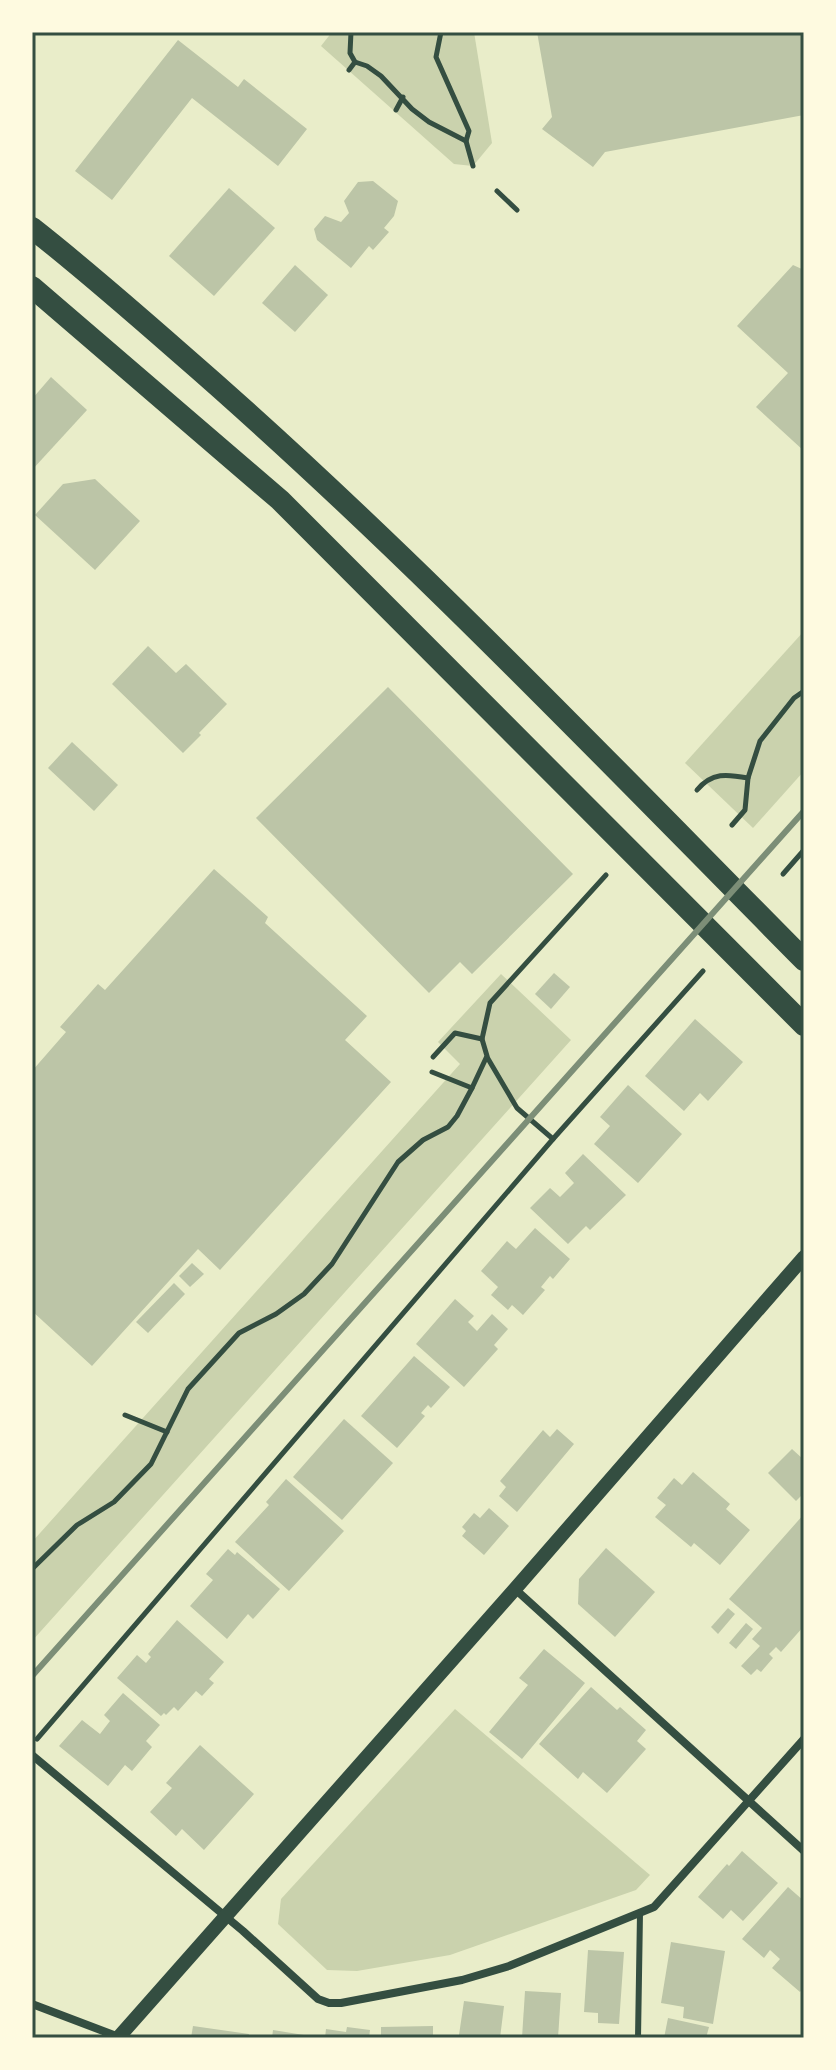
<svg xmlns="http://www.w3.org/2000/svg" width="836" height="2070" viewBox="0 0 836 2070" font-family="'Open Sans',sans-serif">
	<rect width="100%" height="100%" fill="#e9edc9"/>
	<g fill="#cad2ad">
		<polygon points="332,32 474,32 492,143 473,166 454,164 321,46"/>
		<polygon points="804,631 804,771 753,828 685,763"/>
		<polygon points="501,974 571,1040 32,1641 32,1542 460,1064 438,1042"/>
		<polygon points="455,1709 650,1875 636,1890 450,1955 357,1971 327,1970 278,1924 281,1899"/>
	</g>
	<g fill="#bcc5a7">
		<polygon points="537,32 804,32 804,115 605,152 593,167 542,129 552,117"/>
		<polygon points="178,40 238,87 244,79 307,129 278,166 192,98 112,200 75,171"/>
		<polygon points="373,181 398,201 394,216 384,228 389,232 373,250 369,246 351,268 317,240 314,229 325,216 341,222 349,213 344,201 358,182"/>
		<polygon points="229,188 275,228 214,296 169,256"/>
		<polygon points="295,265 328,295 295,332 262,303"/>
		<polygon points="793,265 804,270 804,451 756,407 788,373 737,326"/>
		<polygon points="51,377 87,410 32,470 32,399"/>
		<polygon points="95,479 140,521 95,570 35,515 63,484"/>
		<polygon points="148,646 176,673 186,664 227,704 199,733 201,735 183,753 112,684"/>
		<polygon points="388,687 573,874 472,974 460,962 429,993 256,818"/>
		<polygon points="72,742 118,785 94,811 48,768"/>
		<polygon points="214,869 268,917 265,923 367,1016 345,1040 391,1082 220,1270 198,1249 92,1366 32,1311 32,1071 66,1032 60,1027 98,984 105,990"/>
		<polygon points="554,973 570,987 551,1009 535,994"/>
		<polygon points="695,1019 743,1062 708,1101 700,1093 684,1111 645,1076"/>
		<polygon points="628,1085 682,1134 638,1183 594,1144 610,1126 600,1117"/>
		<polygon points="583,1154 626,1195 590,1230 586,1226 568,1244 530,1208 550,1188 560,1197 574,1183 565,1173"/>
		<polygon points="535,1228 570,1259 553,1279 550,1276 541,1287 545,1290 523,1315 512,1305 508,1310 491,1295 498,1287 481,1271 507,1241 516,1249"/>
		<polygon points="192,1263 204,1274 190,1287 179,1276"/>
		<polygon points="174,1283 185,1294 148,1333 136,1322"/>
		<polygon points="455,1299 474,1316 468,1322 477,1331 492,1314 508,1329 494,1345 498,1349 464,1387 416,1344"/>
		<polygon points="414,1356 450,1387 431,1408 428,1405 421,1413 425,1416 397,1448 361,1416"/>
		<polygon points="344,1419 393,1463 342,1520 293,1477"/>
		<polygon points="557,1429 574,1444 517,1512 499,1496 506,1487 500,1481 543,1430 550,1437"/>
		<polygon points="792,1449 804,1460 804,1493 796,1501 768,1473"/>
		<polygon points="693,1472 730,1504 726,1509 750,1530 720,1565 694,1543 691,1547 655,1517 666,1505 657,1498 674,1478 682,1485"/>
		<polygon points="286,1479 344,1531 289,1591 235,1542 269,1505 266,1502"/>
		<polygon points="489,1508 509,1526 484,1555 462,1536 466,1531 462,1527 474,1513 480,1518"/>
		<polygon points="804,1514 804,1626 781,1652 776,1647 769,1654 773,1658 761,1672 757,1669 751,1675 741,1666 760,1646 752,1639 762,1628 729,1599"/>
		<polygon points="606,1548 655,1592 615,1637 578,1604 579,1579"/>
		<polygon points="228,1549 235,1555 237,1552 280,1589 253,1619 248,1614 227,1639 190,1606 213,1580 206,1574"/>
		<polygon points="728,1608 735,1614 718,1634 711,1627"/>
		<polygon points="177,1620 224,1662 209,1679 214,1683 202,1696 196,1691 178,1711 174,1707 166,1715 164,1713 161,1716 117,1678 137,1655 146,1663 151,1657 148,1654"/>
		<polygon points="746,1623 753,1629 736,1649 729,1643"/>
		<polygon points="544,1649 585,1683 522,1759 489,1732 528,1685 519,1678"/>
		<polygon points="591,1687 617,1710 620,1707 646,1730 637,1741 646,1749 607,1793 583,1772 578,1779 539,1744"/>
		<polygon points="123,1693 160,1725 146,1741 152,1747 132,1771 125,1765 108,1786 59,1746 82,1720 100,1734 110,1721 104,1715"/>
		<polygon points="200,1745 254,1794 204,1850 182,1829 176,1836 150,1812 172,1788 166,1783"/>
		<polygon points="742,1851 778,1883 743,1921 731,1910 723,1919 698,1897 727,1864 729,1866"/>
		<polygon points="788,1887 804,1901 804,1987 800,1992 772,1968 780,1959 770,1950 764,1958 742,1939"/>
		<polygon points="671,1942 725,1951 713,2024 683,2018 684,2007 661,2003"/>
		<polygon points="588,1950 624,1952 619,2024 598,2023 598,2013 584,2012"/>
		<polygon points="525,1991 561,1993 558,2038 522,2038"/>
		<polygon points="464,2001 504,2006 500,2038 472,2038 472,2036 459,2035"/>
		<polygon points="668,2018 709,2027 706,2038 664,2038"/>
		<polygon points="193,2026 249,2034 248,2038 191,2038"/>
		<polygon points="433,2026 433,2038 381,2038 381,2027"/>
		<polygon points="347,2027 370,2030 369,2038 325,2038 326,2029 346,2032"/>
		<polygon points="273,2030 310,2036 310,2038 272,2038"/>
	</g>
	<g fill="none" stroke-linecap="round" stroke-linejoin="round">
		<g stroke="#344e41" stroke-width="5">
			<polyline points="351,32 350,53 355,62 367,66 381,76 412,109 429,122 466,141"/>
			<polyline points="441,32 436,57 469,131 466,141 473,166"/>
			<polyline points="349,70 355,62"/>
			<polyline points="396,110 403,97"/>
			<polyline points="497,191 517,210"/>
			<path d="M697,790C712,772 727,774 748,778"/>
			<polyline points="732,825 745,810 748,778 760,741 794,698 804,691"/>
			<polyline points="783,874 804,850"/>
			<polyline points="433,1057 455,1033 482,1039"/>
			<polyline points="487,1057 517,1108 553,1139"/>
			<polyline points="432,1072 472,1088"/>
			<polyline points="125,1415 167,1432"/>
			<polyline points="32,1569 77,1525 114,1502 151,1464 188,1389 239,1333 276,1314 304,1294 332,1264 398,1162 423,1140 448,1127 457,1116 472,1088 487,1056 482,1039 490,1003 606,875"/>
			<polyline points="37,1739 553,1139 703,971"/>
		</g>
		<polyline stroke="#344e41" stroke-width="6" points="638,2038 640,1913"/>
		<g stroke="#344e41" stroke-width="8">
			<polyline points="515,1589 804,1851"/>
			<polyline points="32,1755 243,1931 318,1999 329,2003 341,2003 462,1980 509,1966 654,1907 804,1739"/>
			<polyline points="32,2004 119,2037"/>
		</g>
		<polyline stroke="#344e41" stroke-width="14" points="118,2038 515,1589 804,1257"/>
		<g stroke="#344e41" stroke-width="22">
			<path d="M32,228C83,268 131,310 180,353C399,543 600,754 804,960"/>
			<polyline points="32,287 280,500 804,1025"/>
		</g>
		<polyline stroke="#7c8e77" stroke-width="6" points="32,1676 804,811"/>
	</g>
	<rect width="836" height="2070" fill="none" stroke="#fefae0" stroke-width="68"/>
	<rect x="34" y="34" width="768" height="2002" fill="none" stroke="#344e41" stroke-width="3"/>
</svg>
